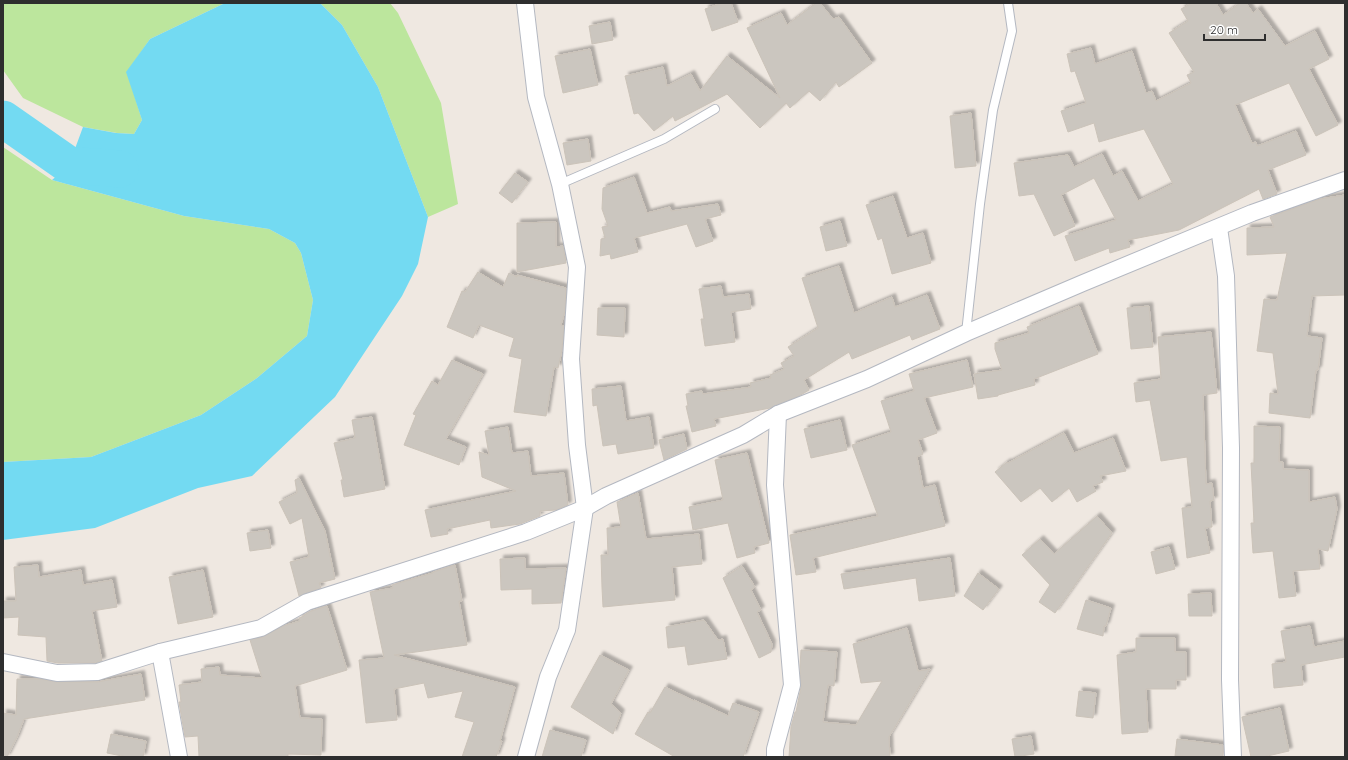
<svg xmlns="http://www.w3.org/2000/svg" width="1348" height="760" viewBox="0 0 1348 760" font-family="Quicksand,sans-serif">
	<defs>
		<filter id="shadow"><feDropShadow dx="3.5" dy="-3.5" stdDeviation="1" flood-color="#0004"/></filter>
	</defs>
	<rect width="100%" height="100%" fill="#efe8e1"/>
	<g fill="#bce69d">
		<polygon points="3,3 225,3 150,39 127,72 142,120 134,134 117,133 83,127 23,98 3,70"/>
		<polygon points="320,3 390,3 398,13 441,103 458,204 428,217 378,87 342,25"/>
		<polygon points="3,147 52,180 184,216 269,229 295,243 301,253 313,300 307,336 257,378 201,415 91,457 3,462"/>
	</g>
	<polygon fill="#73daf2" points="225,3 320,3 342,25 378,87 428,217 418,264 402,296 335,397 252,476 198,488 95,528 3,540 3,462 91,457 201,415 257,378 307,336 313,300 301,253 295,243 269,229 184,216 52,180 69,165 83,127 116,133 134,134 142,120 126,72 150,39"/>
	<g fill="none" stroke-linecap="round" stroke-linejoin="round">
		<polyline stroke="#73daf2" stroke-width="37" points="3,119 69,165 120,169"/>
	</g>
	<g fill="#cbc6bf" stroke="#cbc3b9" filter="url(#shadow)">
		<polygon points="722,3 731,3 738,22 712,31 705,9"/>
		<polygon points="816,3 820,3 833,19 839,17 872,63 839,87 836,82 820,101 809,91 790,108 786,103 760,128 727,94 675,121 673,116 654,131 638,113 634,114 625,76 663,67 667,86 691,74 700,91 727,56 780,98 747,28 781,13 787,25"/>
		<polygon points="1192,3 1216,3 1223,15 1240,3 1246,3 1253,13 1258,9 1285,46 1315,31 1329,59 1309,69 1338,125 1316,136 1289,83 1235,105 1252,143 1256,142 1257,146 1296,131 1306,155 1268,170 1277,194 1263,199 1259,189 1179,230 1128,240 1130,247 1110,253 1109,248 1075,261 1065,236 1116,220 1094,178 1061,195 1075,226 1054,236 1034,194 1019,196 1014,163 1068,155 1074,167 1102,154 1113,176 1122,171 1138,201 1173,184 1144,129 1099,142 1094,123 1068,132 1061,111 1086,103 1075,71 1071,72 1067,54 1091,48 1095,64 1132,51 1146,93 1152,91 1156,101 1191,83 1187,75 1194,72 1169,33 1188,21 1181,9"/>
		<polygon points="610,22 613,40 592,44 589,26"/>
		<polygon points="590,49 598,85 563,93 555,56"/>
		<polygon points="971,113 976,166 955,168 950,116"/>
		<polygon points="588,139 591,161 567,165 563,143"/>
		<polygon points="515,173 528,182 512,203 499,193"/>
		<polygon points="634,177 647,213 670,207 671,211 718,204 721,215 705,219 713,241 696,247 687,224 634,238 638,252 611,259 610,254 600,256 601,239 605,238 602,227 608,226 602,209 603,188"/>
		<polygon points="1345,195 1345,295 1312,296 1307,336 1322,338 1318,370 1316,370 1310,418 1269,413 1270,393 1278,394 1273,353 1257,351 1264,299 1277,300 1287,253 1247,255 1247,228 1274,227 1270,217 1320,199"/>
		<polygon points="893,196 907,238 923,233 931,263 892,274 882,238 878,240 866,205"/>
		<polygon points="840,221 847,246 826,251 820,227"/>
		<polygon points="556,222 556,247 563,246 566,263 517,272 517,223"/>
		<polygon points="839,266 854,313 892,297 895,307 927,295 940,329 912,340 910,335 852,359 849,352 804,380 809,390 799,396 770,408 714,419 716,426 692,432 686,406 688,406 686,394 702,391 703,394 751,387 750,383 771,378 770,375 784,369 781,363 794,356 788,347 818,328 802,278"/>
		<polygon points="478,272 503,287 509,273 517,277 517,275 566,288 565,311 561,325 564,326 562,350 558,368 554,367 546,416 514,412 522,359 509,356 514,338 479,325 473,338 447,327 462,291 465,292"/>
		<polygon points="721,286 723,297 749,294 751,309 731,312 735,342 705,346 701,319 704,319 699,289"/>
		<polygon points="1079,306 1098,354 1034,379 1035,385 998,395 998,396 978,399 974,374 1002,370 995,349 995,343 1029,333 1027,327"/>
		<polygon points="1149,306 1153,347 1131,349 1127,308"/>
		<polygon points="598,308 625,308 624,337 597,335"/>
		<polygon points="1211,332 1217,393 1203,395 1206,484 1212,483 1214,500 1210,501 1212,527 1205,528 1210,553 1187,558 1182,508 1192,507 1187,457 1161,461 1150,400 1136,402 1134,383 1161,379 1158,337"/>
		<polygon points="452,360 483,374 446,439 466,447 459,465 404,445 416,415 413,414 432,381 438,385"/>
		<polygon points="967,360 973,387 924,398 937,433 918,440 923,454 917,457 923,488 935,485 945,526 813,558 816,572 796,575 790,535 878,516 852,445 891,432 881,401 914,391 909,374"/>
		<polygon points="621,386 626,421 649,417 654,448 618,454 616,444 603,446 597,405 593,406 592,389"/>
		<polygon points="372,417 385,489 344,497 341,480 343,480 334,443 355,438 352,420"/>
		<polygon points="840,420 847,450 811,458 804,429"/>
		<polygon points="1254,426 1280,427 1279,462 1283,462 1283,469 1309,470 1309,502 1335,497 1337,509 1328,551 1318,549 1320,569 1293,571 1296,596 1279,598 1273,551 1253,553 1251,523 1254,523 1251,463 1254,463"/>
		<polygon points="508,427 512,453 528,451 531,476 564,473 568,505 556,510 540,511 540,516 520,524 491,528 490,520 447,529 448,534 431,537 425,510 516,491 482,477 479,452 489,455 485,431"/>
		<polygon points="1064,433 1074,453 1113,438 1126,471 1100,476 1103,482 1093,486 1096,491 1077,502 1069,488 1052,502 1040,488 1021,502 995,472 1007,462 1008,463"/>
		<polygon points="684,434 687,449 664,460 659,440"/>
		<polygon points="747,453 769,543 754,547 755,553 737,558 728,523 693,530 689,507 723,500 715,460"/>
		<polygon points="299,478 325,531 335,579 319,583 321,588 299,596 290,562 309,557 302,518 290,524 279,502 297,493 295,480"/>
		<polygon points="638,493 646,539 699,534 702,564 672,567 675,600 603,607 602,588 601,555 608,555 607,528 621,527 617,502"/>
		<polygon points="1097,516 1112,533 1055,613 1039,602 1050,585 1022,555 1040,539 1054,554"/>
		<polygon points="268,530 271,548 250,551 247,533"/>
		<polygon points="1169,547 1175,569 1156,574 1151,552"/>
		<polygon points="525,558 525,569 566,568 561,603 532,604 532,589 501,590 500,559"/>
		<polygon points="950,558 955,596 919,601 916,578 844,589 841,574"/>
		<polygon points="38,565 39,577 81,570 83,585 112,580 117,607 92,611 102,661 95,663 58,663 47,661 46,637 18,635 19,617 3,618 3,601 16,601 14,567"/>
		<polygon points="455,565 462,601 459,601 467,645 394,655 515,687 500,741 502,741 496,757 462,757 474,722 455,717 463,691 428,698 424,683 394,689 397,720 366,723 359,660 384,658 370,592 393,588 392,585 433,573 433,572"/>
		<polygon points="742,566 755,587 751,590 761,610 757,612 772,644 771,652 759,658 723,578"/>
		<polygon points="203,570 213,617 178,624 169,577"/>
		<polygon points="978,573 999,589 983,610 964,596"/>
		<polygon points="1211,593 1212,616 1189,616 1188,594"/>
		<polygon points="1086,600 1111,608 1106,626 1104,626 1103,636 1077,629"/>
		<polygon points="327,606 347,670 295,686 300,718 322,719 321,755 288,754 288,757 199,757 198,736 185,737 179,702 181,702 179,685 202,682 201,669 219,667 220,675 262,678 250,640 263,637 283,626 300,621 299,618 304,616 304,615 311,611"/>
		<polygon points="704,620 718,640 723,639 727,659 688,665 685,646 668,648 666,627"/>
		<polygon points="1310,626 1314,647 1345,641 1345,657 1301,665 1303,685 1274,688 1272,664 1286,662 1281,631"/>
		<polygon points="907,628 918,671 930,669 889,737 890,757 789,757 791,727 795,712 796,712 801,687 800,666 801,650 837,652 834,686 828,685 823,722 856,725 882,681 861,683 853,644"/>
		<polygon points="1136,638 1175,638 1175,652 1186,652 1186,680 1176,680 1176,689 1146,689 1148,732 1122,734 1117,655 1136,652"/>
		<polygon points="600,655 629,670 611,704 621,713 613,734 571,707"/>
		<polygon points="141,674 145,700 24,719 17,737 7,757 3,757 3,713 16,715 17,679 40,679 57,682 97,682"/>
		<polygon points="665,687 694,701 694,700 728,716 733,703 759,712 743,757 675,757 635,734 648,712 650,713"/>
		<polygon points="1079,691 1096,693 1093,718 1076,716"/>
		<polygon points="1280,708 1289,751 1263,757 1251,757 1242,717"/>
		<polygon points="550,730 586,740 581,757 542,757"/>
		<polygon points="111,734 146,741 143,757 127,757 107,753"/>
		<polygon points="1031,736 1034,754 1015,757 1012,739"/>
		<polygon points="1177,739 1223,745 1223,757 1175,756"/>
	</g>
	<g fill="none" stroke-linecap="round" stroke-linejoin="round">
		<g stroke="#b4b8c1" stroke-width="10">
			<g id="lane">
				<polyline points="560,184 664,139 715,109"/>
				<polyline points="966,333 980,204 993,110 1012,31 1008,3"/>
			</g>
		</g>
		<g stroke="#b4b8c1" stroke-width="18">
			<g id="street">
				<polyline points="525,3 536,97 560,184 577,267 571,359 577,445 585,508 567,630 548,677 526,757"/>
				<polyline points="1219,228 1226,276 1231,448 1230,680 1233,757"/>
				<polyline points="160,652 179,757"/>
				<polyline points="3,662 57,673 97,672 160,652 261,628 307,602 526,532 585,508 606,496 743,435 778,414 867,379 966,333 1083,283 1252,213 1345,180"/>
				<polyline points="775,757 775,749 792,685 775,485 778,414"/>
			</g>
		</g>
		<use href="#lane" stroke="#fff" stroke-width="8"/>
		<use href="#street" stroke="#fff" stroke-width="16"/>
	</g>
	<rect width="1348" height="760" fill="none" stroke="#2e2e2e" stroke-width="8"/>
	<path d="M1204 34v6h61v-6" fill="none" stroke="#2e2e2e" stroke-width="2"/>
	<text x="1210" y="34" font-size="12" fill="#2e2e2e" stroke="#ffffff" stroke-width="3" paint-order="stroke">20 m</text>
</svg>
